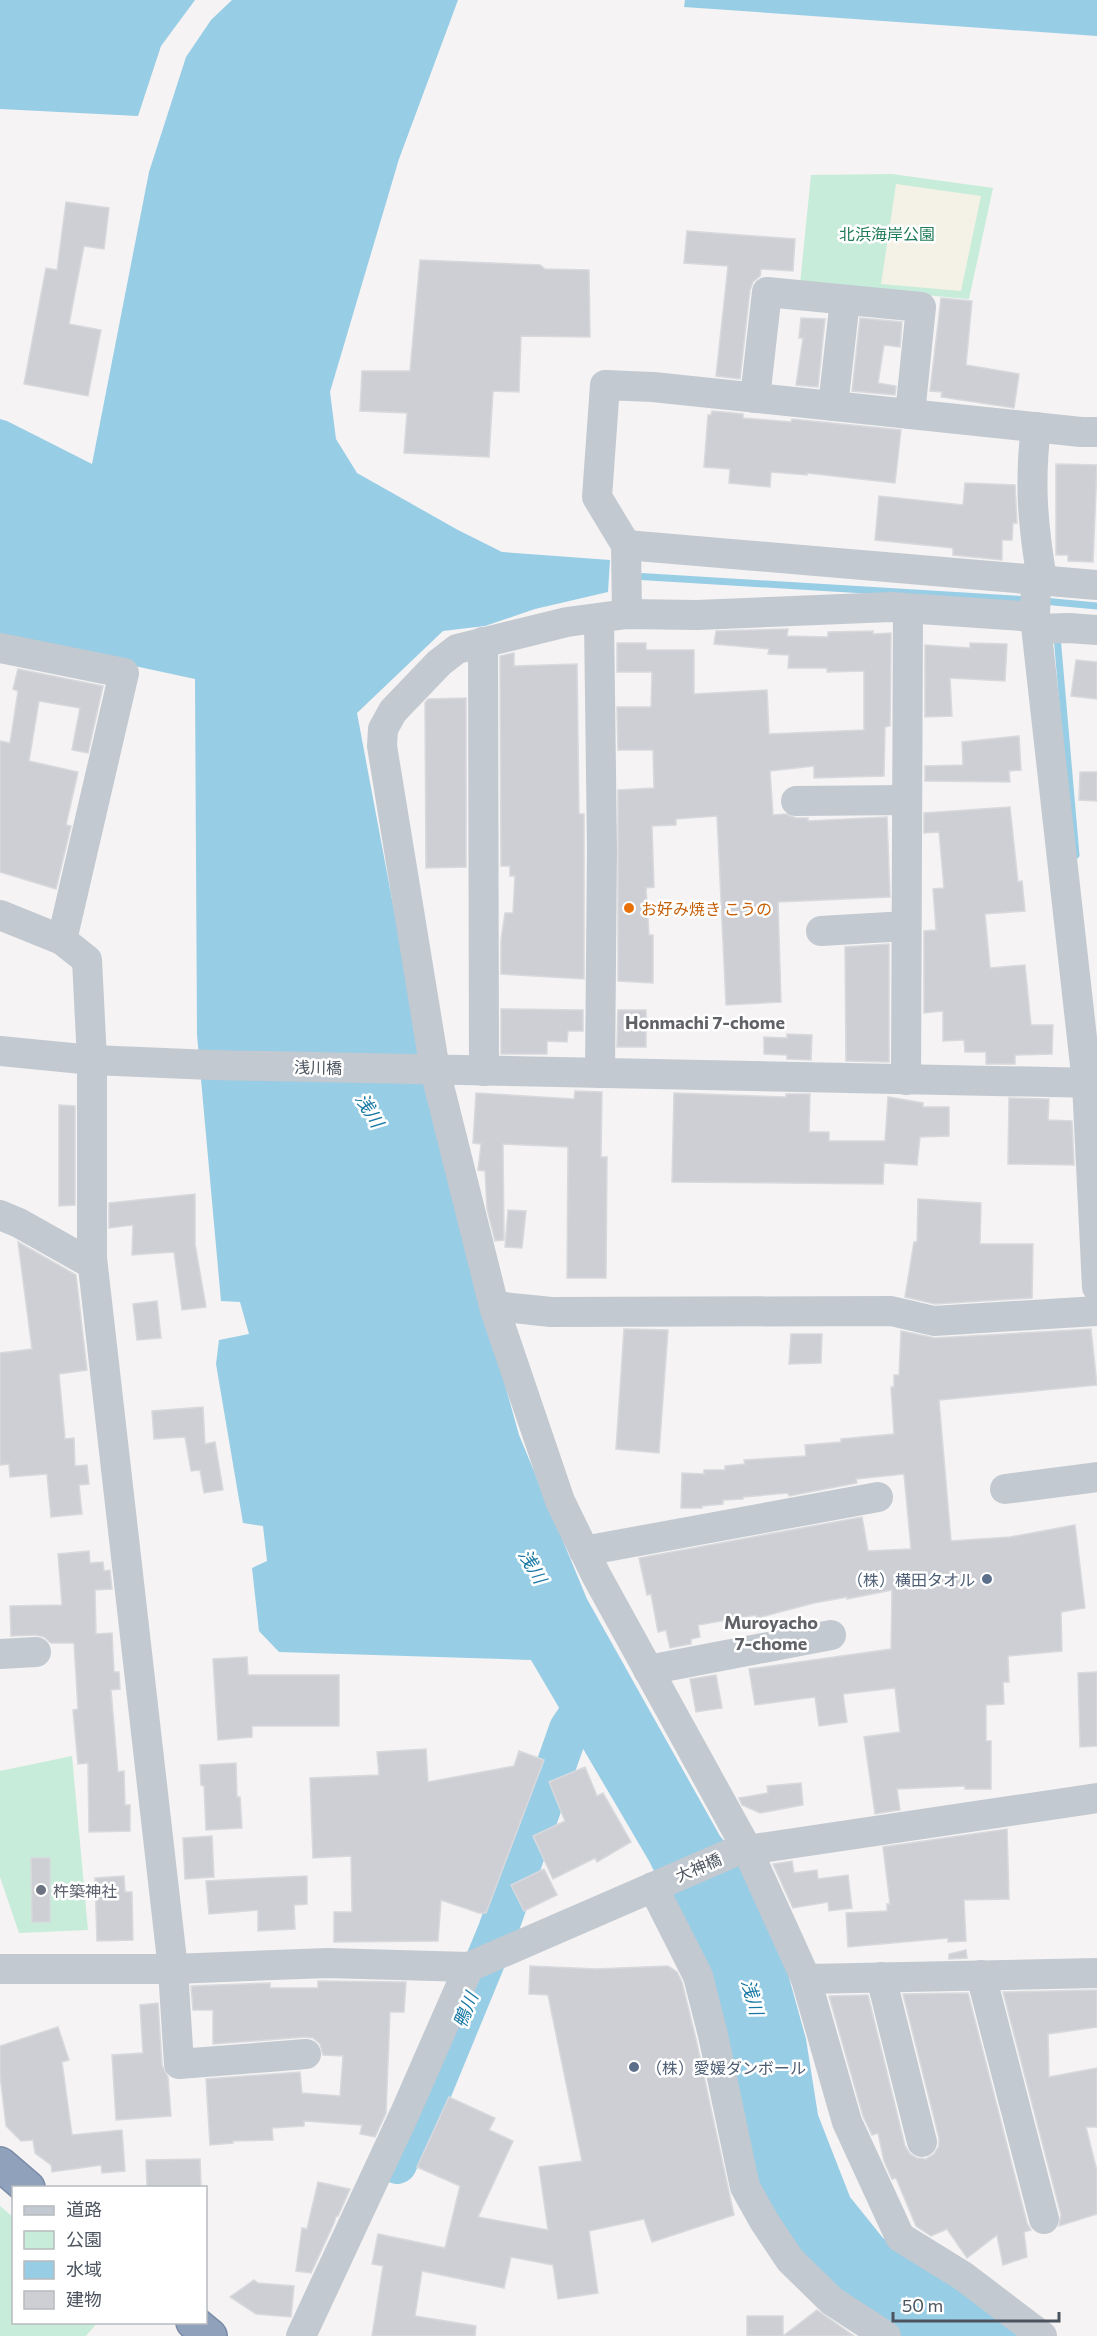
<svg xmlns="http://www.w3.org/2000/svg" width="1097" height="2336" viewBox="0 0 1097 2336" font-family="Commissioner,'Noto Sans JP',sans-serif">
	<rect width="100%" height="100%" fill="#f5f3f3"/>
	<g fill="#c7edda">
		<polygon points="892,174 993,188 969,299 800,284 811,175"/>
		<polygon points="72,1756 88,1930 19,1933 0,1877 0,1771"/>
		<polygon points="0,2206 13,2217 14,2322 97,2323 86,2336 0,2336"/>
	</g>
	<polygon fill="#f4f1e6" points="896,184 981,196 961,291 881,284"/>
	<g fill="#98cde6">
		<polygon points="0,0 195,0 161,46 138,116 0,109"/>
		<polygon points="232,0 458,0 399,159 330,392 336,439 357,473 458,530 502,552 610,560 608,592 535,609 485,626 443,631 357,713 418,1038 470,1259 519,1435 587,1599 720,1836 750,1872 785,1963 806,2039 818,2115 850,2197 883,2238 964,2290 1026,2336 897,2336 841,2300 780,2227 748,2164 709,1980 649,1861 531,1660 279,1652 259,1631 252,1568 267,1561 263,1526 243,1523 216,1364 219,1340 249,1334 240,1302 221,1301 197,1035 195,679 0,637 0,419 7,421 92,464 149,172 186,57 211,20"/>
		<polygon points="685,0 1097,0 1097,36 684,7"/>
	</g>
	<g fill="none" stroke-linecap="round" stroke-linejoin="round">
		<g stroke="#98cde6" stroke-width="7">
			<polyline points="633,576 1029,600"/>
			<polyline points="1043,601 1097,606"/>
			<polyline points="1057,636 1076,855"/>
		</g>
		<polyline stroke="#98cde6" stroke-width="40" points="397,2164 433,2088 498,1930 569,1729 602,1680"/>
	</g>
	<g fill="#cdcfd5" stroke="#d8d9dd" stroke-width="1.5">
		<polygon points="66,202 109,208 104,249 84,246 69,324 101,330 88,396 24,384 46,268 57,270"/>
		<polygon points="687,231 795,239 793,271 761,269 760,276 753,282 750,290 740,379 716,376 728,266 684,263"/>
		<polygon points="420,260 540,265 545,269 589,270 590,337 521,336 519,392 493,391 489,457 404,453 407,413 360,411 362,371 410,371"/>
		<polygon points="941,298 972,301 966,365 1019,374 1014,408 941,397 942,392 930,391"/>
		<polygon points="801,318 825,319 818,387 796,385 803,338 799,338"/>
		<polygon points="860,318 902,322 900,347 884,345 878,383 896,386 895,395 852,391"/>
		<polygon points="712,411 743,414 743,418 791,422 792,419 901,430 895,483 807,473 807,475 771,472 770,487 729,483 730,469 704,467 708,415 711,415"/>
		<polygon points="1056,464 1097,465 1093,562 1068,561 1068,555 1056,555"/>
		<polygon points="965,483 1015,485 1017,523 1013,523 1012,540 1002,540 1002,560 953,555 953,548 875,540 879,496 963,505"/>
		<polygon points="788,629 787,636 828,637 828,632 873,631 873,634 891,633 890,726 885,727 884,776 814,778 814,766 770,771 773,815 786,814 796,818 808,818 808,821 887,817 890,897 778,902 781,1002 726,1005 717,816 676,819 676,825 652,826 654,887 646,888 649,935 653,935 653,983 618,981 618,790 654,788 653,750 618,750 617,707 651,707 652,672 617,672 617,643 646,643 646,650 694,650 694,694 767,690 769,734 864,730 864,671 827,672 827,668 788,668 789,655 768,654 769,649 714,644 716,631"/>
		<polygon points="970,643 1007,644 1005,681 950,678 952,716 925,717 925,645 970,648"/>
		<polygon points="514,653 514,666 577,664 579,814 584,814 584,979 501,974 501,940 505,913 513,913 515,876 510,876 510,866 501,866 500,656"/>
		<polygon points="1076,660 1097,662 1097,699 1071,696"/>
		<polygon points="18,669 103,686 88,753 72,750 80,708 39,701 29,761 78,772 66,825 71,826 56,889 0,872 0,741 10,743 18,691 13,689"/>
		<polygon points="466,698 466,867 426,868 425,703 428,699"/>
		<polygon points="1019,736 1021,770 1009,771 1010,782 925,781 925,766 963,765 962,742"/>
		<polygon points="1080,772 1097,772 1097,801 1079,800"/>
		<polygon points="1010,807 1018,882 1022,881 1025,911 985,914 990,968 1025,965 1031,1025 1053,1025 1052,1054 1015,1055 1015,1064 986,1064 986,1052 965,1052 964,1040 943,1041 943,1011 924,1013 924,931 936,930 933,889 944,888 939,832 924,833 924,813"/>
		<polygon points="889,944 889,1062 846,1061 845,947"/>
		<polygon points="501,1009 583,1010 583,1031 568,1031 567,1042 547,1041 547,1054 501,1054"/>
		<polygon points="618,1010 646,1010 646,1047 617,1047"/>
		<polygon points="787,1034 812,1035 811,1060 787,1059 787,1055 764,1054 764,1037 787,1038"/>
		<polygon points="575,1091 602,1092 601,1157 607,1157 606,1278 567,1278 568,1147 503,1144 504,1240 495,1241 487,1209 485,1171 478,1170 481,1144 473,1143 476,1093 574,1099"/>
		<polygon points="674,1093 786,1097 786,1094 810,1094 809,1132 829,1132 829,1141 885,1141 888,1097 923,1103 923,1107 949,1107 949,1136 920,1137 917,1165 884,1163 883,1184 672,1182"/>
		<polygon points="1009,1098 1049,1099 1048,1120 1072,1121 1074,1165 1008,1164"/>
		<polygon points="59,1105 75,1106 75,1205 59,1206"/>
		<polygon points="195,1194 195,1244 206,1307 182,1310 174,1252 132,1255 133,1225 109,1228 109,1203"/>
		<polygon points="918,1199 981,1203 980,1244 1033,1244 1032,1298 935,1304 905,1297 914,1242 917,1242"/>
		<polygon points="508,1210 526,1211 522,1248 505,1247"/>
		<polygon points="18,1242 76,1275 87,1370 59,1374 65,1439 74,1438 75,1466 87,1465 89,1484 79,1485 82,1514 51,1517 47,1474 10,1477 9,1464 0,1465 0,1353 32,1349"/>
		<polygon points="157,1301 161,1338 137,1340 133,1304"/>
		<polygon points="624,1329 668,1330 659,1453 616,1449"/>
		<polygon points="1091,1329 1097,1385 939,1400 951,1541 1010,1537 1075,1525 1085,1608 1061,1612 1062,1651 1008,1656 1009,1682 1003,1682 1004,1704 986,1705 986,1741 991,1741 991,1789 965,1789 965,1786 897,1789 900,1810 875,1814 864,1737 900,1732 895,1688 843,1694 847,1722 819,1726 815,1697 755,1705 749,1669 891,1649 892,1590 847,1599 847,1597 814,1603 757,1618 756,1615 698,1625 700,1637 691,1639 691,1644 670,1648 666,1630 658,1632 651,1594 647,1595 639,1558 862,1517 868,1551 911,1549 904,1474 856,1479 857,1483 789,1496 788,1493 743,1497 743,1499 723,1500 723,1504 702,1506 702,1508 681,1508 682,1473 704,1474 704,1470 725,1470 725,1466 745,1464 744,1460 806,1456 805,1445 841,1442 841,1439 894,1434 891,1387 894,1387 894,1375 899,1375 901,1331 935,1338"/>
		<polygon points="791,1334 822,1334 821,1363 789,1364"/>
		<polygon points="203,1407 205,1444 215,1442 223,1490 204,1493 200,1470 191,1471 185,1437 154,1439 152,1411"/>
		<polygon points="89,1551 90,1563 103,1562 104,1571 110,1570 112,1589 95,1590 96,1634 112,1633 114,1672 119,1672 120,1689 111,1690 118,1772 124,1771 125,1805 130,1805 130,1831 89,1832 88,1763 78,1764 73,1710 78,1709 74,1643 51,1643 44,1637 36,1635 11,1636 10,1606 62,1605 58,1554"/>
		<polygon points="247,1657 248,1675 339,1675 339,1726 252,1726 252,1737 218,1740 213,1659"/>
		<polygon points="1097,1672 1097,1746 1080,1747 1078,1673"/>
		<polygon points="716,1675 722,1708 696,1712 690,1679"/>
		<polygon points="426,1749 428,1782 514,1766 519,1751 544,1760 486,1913 479,1913 441,1900 438,1941 334,1942 334,1912 352,1912 351,1856 313,1858 310,1778 379,1775 377,1752"/>
		<polygon points="236,1763 237,1797 240,1797 242,1828 206,1830 204,1786 201,1785 200,1765"/>
		<polygon points="585,1767 597,1796 603,1793 631,1842 597,1862 595,1858 553,1879 533,1836 565,1821 549,1782"/>
		<polygon points="801,1783 803,1805 760,1813 742,1805 739,1798 768,1793 767,1786"/>
		<polygon points="1007,1829 1009,1899 964,1900 966,1941 948,1942 948,1938 848,1947 846,1913 887,1911 887,1904 890,1904 883,1847"/>
		<polygon points="212,1836 214,1877 185,1879 183,1838"/>
		<polygon points="31,1858 50,1858 50,1922 32,1922"/>
		<polygon points="792,1861 794,1873 817,1870 818,1879 848,1875 852,1908 829,1911 828,1902 793,1908 773,1864"/>
		<polygon points="544,1869 557,1895 524,1911 511,1885"/>
		<polygon points="124,1876 125,1892 132,1892 133,1940 97,1941 95,1878"/>
		<polygon points="307,1876 307,1904 294,1905 295,1929 258,1931 258,1910 209,1914 206,1881"/>
		<polygon points="966,1950 967,1958 949,1959 949,1954"/>
		<polygon points="530,1966 596,1969 668,1966 677,1972 682,1982 696,2039 734,2215 652,2242 644,2219 589,2231 598,2293 558,2299 553,2265 511,2257 504,2288 422,2271 415,2316 476,2326 475,2336 372,2336 383,2266 372,2264 378,2234 445,2248 460,2186 417,2167 449,2097 495,2118 489,2130 513,2141 478,2217 548,2230 539,2167 582,2161 548,1995 529,1994"/>
		<polygon points="318,1981 406,1982 404,2012 390,2012 386,2113 375,2137 360,2134 362,2125 304,2121 304,2126 272,2128 273,2140 233,2141 233,2143 210,2145 206,2079 300,2072 302,2093 340,2096 343,2056 323,2055 320,2044 313,2038 305,2037 213,2044 213,2010 193,2010 191,1986 270,1983 270,1988 318,1988"/>
		<polygon points="1097,1990 1097,2027 1048,2034 1049,2077 1097,2068 1097,2127 1086,2127 1097,2171 1097,2214 1059,2226 1061,2215 1003,1992"/>
		<polygon points="968,1993 1027,2223 1031,2230 1024,2232 1027,2257 1003,2265 997,2235 967,2258 947,2229 931,2236 916,2226 896,2178 892,2179 884,2161 878,2133 872,2135 863,2116 829,1996 868,1995 905,2146 910,2154 917,2158 926,2159 934,2154 939,2146 939,2138 903,1994"/>
		<polygon points="158,2003 162,2065 168,2077 171,2116 116,2120 112,2055 143,2053 140,2005"/>
		<polygon points="58,2027 69,2060 62,2062 72,2135 122,2130 125,2171 102,2173 101,2165 52,2172 51,2165 35,2153 33,2140 21,2141 6,2126 0,2075 0,2046"/>
		<polygon points="200,2159 201,2187 147,2187 146,2160"/>
		<polygon points="318,2182 350,2189 338,2216 336,2216 334,2223 311,2273 296,2271 302,2228 307,2229"/>
		<polygon points="254,2280 258,2283 294,2286 291,2317 256,2314 230,2297"/>
		<polygon points="817,2310 854,2336 747,2336 747,2316 783,2316 783,2336"/>
	</g>
	<g fill="none" stroke-linecap="round" stroke-linejoin="round">
		<g stroke="#7b8ca8" stroke-width="36">
			<g id="highway">
				<polyline points="0,2164 28,2188"/>
				<polyline points="193,2322 210,2336"/>
			</g>
		</g>
		<g stroke="#c2c9d0" stroke-width="30">
			<polyline points="755,398 767,292 921,307 910,414"/>
			<polyline points="833,406 845,300"/>
			<path d="M1036,427C1029,484 1033,525 1042,580"/>
			<polyline points="626,545 1097,585"/>
			<polyline points="1036,580 1035,617 1087,1083 1097,1287"/>
			<polyline points="627,614 626,545 597,497 605,385 653,387 1081,432 1097,432"/>
			<polyline points="599,618 602,850 600,1073"/>
			<polyline points="1037,629 1069,628 1097,630"/>
			<polyline points="483,642 484,1071"/>
			<polyline points="0,648 124,673 62,940"/>
			<polyline points="796,801 907,800"/>
			<polyline points="0,915 62,940 87,960 92,1060 92,1258 173,1969 179,2064 306,2054"/>
			<polyline points="821,931 906,926"/>
			<polyline points="0,1051 92,1060 212,1065 1097,1083"/>
			<polyline points="906,1080 908,609"/>
			<polyline points="0,1215 19,1223 92,1264"/>
			<polyline points="494,1306 551,1312 891,1311 934,1321 1097,1311"/>
			<polyline points="1005,1489 1097,1477"/>
			<polyline points="584,1551 878,1497"/>
			<polyline points="0,1654 36,1652"/>
			<polyline points="648,1670 831,1635"/>
			<polyline points="653,1887 698,1976 713,2035 745,2187 764,2221 790,2260 832,2301 886,2336"/>
			<polyline points="0,1969 173,1969 327,1963 469,1967 734,1852 1097,1798"/>
			<polyline points="981,1975 1044,2219"/>
			<polyline points="881,1977 922,2142"/>
			<polyline points="806,1979 747,1849 596,1575 560,1501 495,1310 435,1070 382,746 383,729 393,711 439,663 457,649 567,622 627,614 697,615 891,607 1035,617"/>
			<polyline points="301,2336 405,2113 469,1967"/>
			<polyline points="1042,2336 963,2276 900,2237 847,2122 806,1979 1097,1973"/>
		</g>
		<use href="#highway" stroke="#90a1bc" stroke-width="33"/>
	</g>
	<circle fill="#e8710a" stroke="#fff" stroke-width="2" cx="629" cy="908" r="6"/>
	<g fill="#5c6f8a" stroke="#fff" stroke-width="2">
		<circle cx="987" cy="1579" r="6"/>
		<circle cx="634" cy="2067" r="6"/>
	</g>
	<circle fill="#6b7280" stroke="#fff" stroke-width="2" cx="41" cy="1890" r="6"/>
	<g text-anchor="middle" dominant-baseline="central" stroke-width="5" stroke-linejoin="round" paint-order="stroke">
		<g font-size="16" fill="#207c58" stroke="#fff">
			<text x="887" y="233">北浜海岸公園</text>
		</g>
		<g font-size="16" fill="#c56008" stroke="#fff" text-anchor="start">
			<text x="641" y="908">お好み焼き こうの</text>
		</g>
		<g font-size="16" fill="#4c545f" stroke="#fff">
			<text transform="translate(318 1067) rotate(1)">浅川橋</text>
			<text transform="translate(698 1867) rotate(-23)">大神橋</text>
		</g>
		<g font-size="16" fill="#4e5e75" stroke="#fff" text-anchor="end">
			<text x="975" y="1579">（株）横田タオル</text>
			<text x="646" y="2067" text-anchor="start">（株）愛媛ダンボール</text>
		</g>
		<g font-size="16" fill="#5b616d" stroke="#fff" text-anchor="start">
			<text x="53" y="1890">杵築神社</text>
		</g>
		<g font-size="18" font-weight="bold" fill="#606267" stroke="#fff">
			<text x="705" y="1022">Honmachi 7-chome</text>
			<text x="771" y="1622">Muroyacho<tspan x="771" dy="21">7-chome</tspan></text>
		</g>
		<g font-size="18" font-style="italic" fill="#1979a5" stroke="#fff">
			<text transform="translate(370 1110) rotate(59)">浅川</text>
			<text transform="translate(533 1566) rotate(60)">浅川</text>
			<text transform="translate(753 1997) rotate(75)">浅川</text>
			<text transform="translate(465 2010) rotate(-68)">鴨川</text>
		</g>
	</g>
	<rect x="12" y="2186" width="195" height="138" fill="#ffffff" stroke="#b7bbbf" stroke-width="1.5"/>
	<rect x="24" y="2206" width="30" height="9" fill="#c2c9d0" stroke="#b7bbbf" stroke-width="1.5"/>
	<text x="66" y="2216" font-size="18" fill="#4c545f">道路</text>
	<rect x="24" y="2231" width="30" height="18" fill="#c7edda" stroke="#b7bbbf" stroke-width="1.5"/>
	<text x="66" y="2246" font-size="18" fill="#4c545f">公園</text>
	<rect x="24" y="2261" width="30" height="18" fill="#98cde6" stroke="#b7bbbf" stroke-width="1.5"/>
	<text x="66" y="2276" font-size="18" fill="#4c545f">水域</text>
	<rect x="24" y="2291" width="30" height="18" fill="#cdcfd5" stroke="#b7bbbf" stroke-width="1.5"/>
	<text x="66" y="2306" font-size="18" fill="#4c545f">建物</text>
	<path d="M893 2312v9h166v-9" fill="none" stroke="#4c545f" stroke-width="3"/>
	<text x="902" y="2312" font-size="18" fill="#4c545f" stroke="#ffffff" stroke-width="4.5" paint-order="stroke">50 m</text>
</svg>
